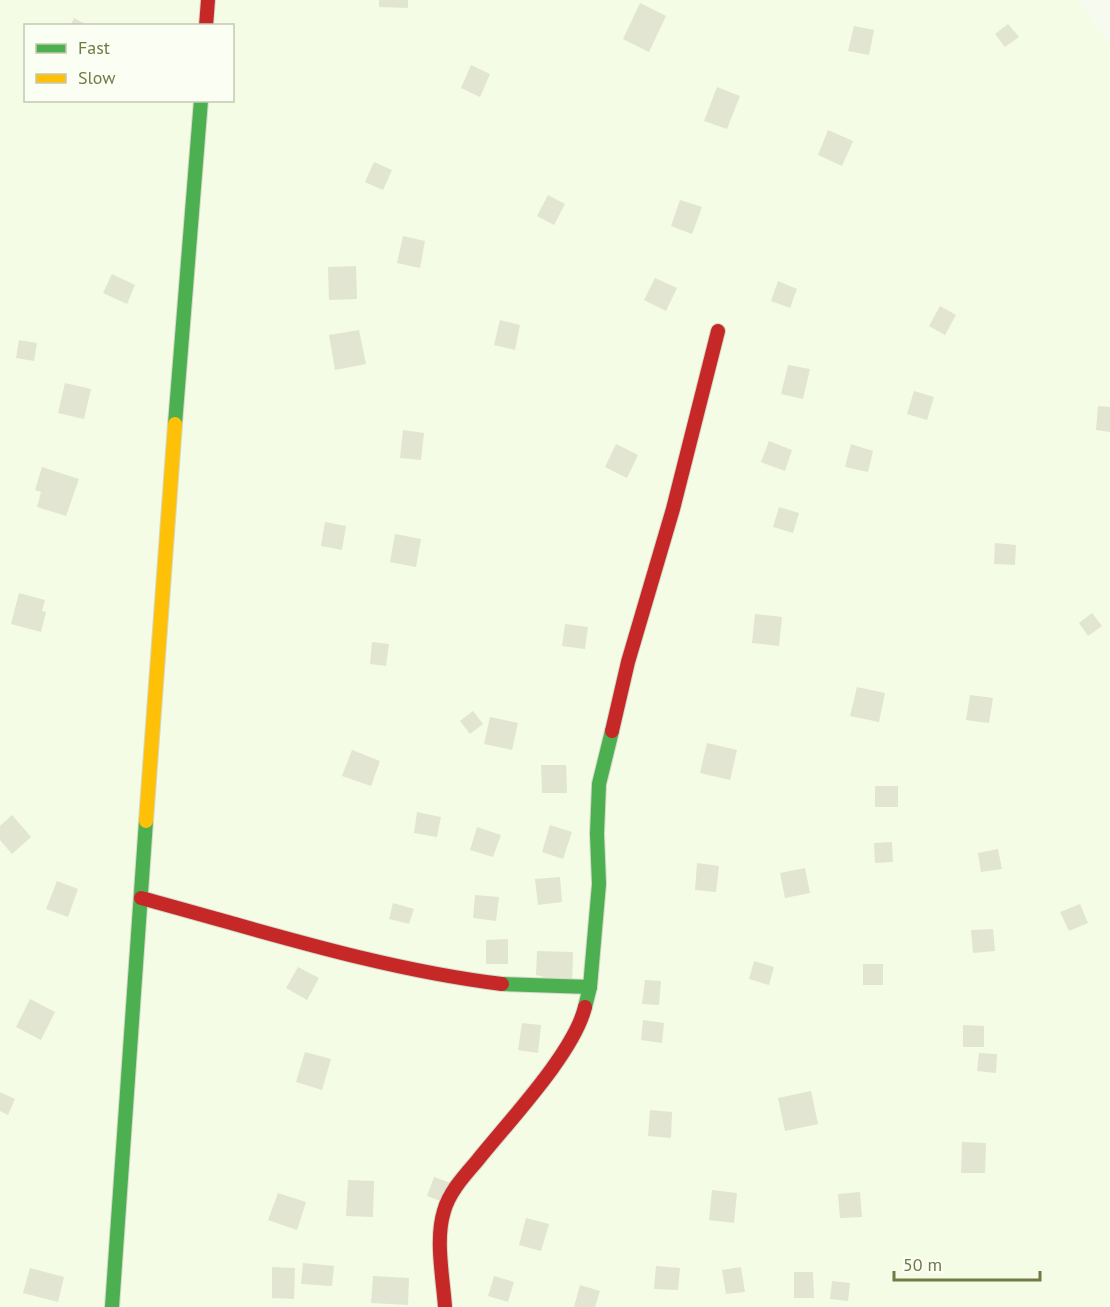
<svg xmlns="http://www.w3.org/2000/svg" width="1110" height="1307" viewBox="0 0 1110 1307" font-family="'PT Sans',sans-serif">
	<rect width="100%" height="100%" fill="#f6faef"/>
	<path fill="#f4fce5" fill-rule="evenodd" d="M0,0H1078L1110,48V1307H0ZM26,26H232V100H26Z"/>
	<g fill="#e1e5d2">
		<polygon points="379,0 408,0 408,8 379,7"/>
		<polygon points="640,3 666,16 649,52 623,39"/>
		<polygon points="74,18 89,26 70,26"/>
		<polygon points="1008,24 1019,37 1005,47 995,34"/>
		<polygon points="854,26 874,30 869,55 848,51"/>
		<polygon points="471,65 490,74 480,97 461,88"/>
		<polygon points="717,87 740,96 727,129 704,121"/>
		<polygon points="828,130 853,141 842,166 818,155"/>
		<polygon points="374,162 392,170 383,190 365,182"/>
		<polygon points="548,195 565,204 554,225 537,216"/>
		<polygon points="680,200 702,207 692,234 671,226"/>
		<polygon points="403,236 425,241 420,268 397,263"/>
		<polygon points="356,266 357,299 329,300 328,267"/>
		<polygon points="112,274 135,285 127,304 103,293"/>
		<polygon points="655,278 677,288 666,311 644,300"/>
		<polygon points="778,281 797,289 790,308 771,301"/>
		<polygon points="940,306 956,315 945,335 929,326"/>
		<polygon points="500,320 520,325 515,350 494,345"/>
		<polygon points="359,330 366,364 335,370 329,335"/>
		<polygon points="19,340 37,343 34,361 16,358"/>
		<polygon points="788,365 810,369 803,399 781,394"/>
		<polygon points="65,383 91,389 84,419 58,413"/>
		<polygon points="914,391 934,397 927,420 907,414"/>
		<polygon points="1098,406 1110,407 1110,432 1096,430"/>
		<polygon points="403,430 424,433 421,460 400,458"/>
		<polygon points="769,441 792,450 785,471 761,462"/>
		<polygon points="616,444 638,455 627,478 605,467"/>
		<polygon points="851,444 873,451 868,472 845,467"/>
		<polygon points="42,467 79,479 66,516 37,507 41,492 35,490"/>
		<polygon points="779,507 799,513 793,533 773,527"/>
		<polygon points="325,522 346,526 342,550 321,546"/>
		<polygon points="395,534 421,539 416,567 390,562"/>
		<polygon points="995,543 1016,545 1015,565 994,564"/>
		<polygon points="19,593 45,600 42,611 46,612 41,632 11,624"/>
		<polygon points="1092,613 1102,626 1088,636 1079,623"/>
		<polygon points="755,614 782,617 779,646 752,643"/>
		<polygon points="565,624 588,627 585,649 562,646"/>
		<polygon points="372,642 389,644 386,666 370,664"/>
		<polygon points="857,687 885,693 879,722 850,716"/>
		<polygon points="970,695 993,698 989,723 966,720"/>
		<polygon points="473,711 483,724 470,734 460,721"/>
		<polygon points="490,717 518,723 512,750 484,744"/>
		<polygon points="707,743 737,750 730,780 700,773"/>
		<polygon points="352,750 380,761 371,786 342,776"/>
		<polygon points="541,765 566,765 567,793 542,793"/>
		<rect x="875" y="786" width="23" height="21"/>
		<polygon points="417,812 441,817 437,837 414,833"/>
		<polygon points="12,815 31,837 12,854 0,840 0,826"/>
		<polygon points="550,825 572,832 563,859 542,852"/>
		<polygon points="477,827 501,835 493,857 470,850"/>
		<polygon points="892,842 893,862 875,863 874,843"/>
		<polygon points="998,849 1002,869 981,872 978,853"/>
		<polygon points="697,863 719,866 716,892 695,890"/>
		<polygon points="805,868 810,893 785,898 780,873"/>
		<polygon points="560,877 562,902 538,905 535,879"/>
		<polygon points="57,881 78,889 68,917 46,909"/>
		<polygon points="475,895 499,897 496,921 473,918"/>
		<polygon points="393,903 414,909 409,924 389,919"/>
		<polygon points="1080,904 1088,923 1069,931 1060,912"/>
		<polygon points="993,929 995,951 973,953 971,930"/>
		<polygon points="508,939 508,964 486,964 486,940"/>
		<polygon points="537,951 573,952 572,984 536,975"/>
		<polygon points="754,961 774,967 769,985 749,979"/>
		<rect x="863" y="964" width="20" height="21"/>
		<polygon points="298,967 319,978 307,1000 286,988"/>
		<polygon points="645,980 661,981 659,1005 642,1004"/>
		<polygon points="30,999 55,1012 41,1040 16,1027"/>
		<polygon points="643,1020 664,1023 662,1043 641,1040"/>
		<polygon points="522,1023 541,1025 538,1053 518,1050"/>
		<polygon points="963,1025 984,1026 984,1047 963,1047"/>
		<polygon points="305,1052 331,1059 322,1090 296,1082"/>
		<polygon points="979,1053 997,1054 996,1073 977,1071"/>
		<polygon points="811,1091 818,1124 785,1131 778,1098"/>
		<polygon points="0,1092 15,1099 8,1115 0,1111"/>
		<polygon points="650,1110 672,1112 671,1138 648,1136"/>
		<polygon points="962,1142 986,1143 985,1173 961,1173"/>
		<polygon points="434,1177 453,1184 446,1203 427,1196"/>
		<polygon points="348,1180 374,1181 373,1217 346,1216"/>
		<polygon points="712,1190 737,1193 734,1223 709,1220"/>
		<polygon points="860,1192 862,1217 840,1218 838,1194"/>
		<polygon points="278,1193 306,1202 297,1230 268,1220"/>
		<polygon points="526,1218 549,1224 541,1251 519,1245"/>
		<polygon points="303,1263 334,1266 332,1286 301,1284"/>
		<polygon points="656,1266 680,1268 678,1290 654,1289"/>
		<polygon points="272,1267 295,1268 294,1299 272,1298"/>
		<polygon points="741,1267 745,1292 726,1294 722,1270"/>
		<polygon points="30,1268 64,1277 58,1302 23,1293"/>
		<polygon points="794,1272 813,1272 814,1298 794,1298"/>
		<polygon points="373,1276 409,1278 408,1305 371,1303"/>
		<polygon points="494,1276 514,1282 508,1302 488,1296"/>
		<polygon points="832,1281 850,1283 848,1301 830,1299"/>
		<polygon points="580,1285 600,1291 595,1307 574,1307"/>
	</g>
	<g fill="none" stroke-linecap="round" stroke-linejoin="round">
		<g stroke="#d5d9c9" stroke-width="16">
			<g id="fast">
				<polyline points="175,424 201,100"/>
				<polyline points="502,984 590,987"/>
				<polyline points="585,1007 590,987 599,884 597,834 599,784 612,731"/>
				<polyline points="112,1307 146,821"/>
			</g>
		</g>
		<g stroke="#d5d9c9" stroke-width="16">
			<polyline id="slow" points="146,821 175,424"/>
		</g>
		<g stroke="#d5d9c9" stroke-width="16">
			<g id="jam">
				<polyline points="206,26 208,0"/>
				<polyline points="612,731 628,662 673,509 718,331"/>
				<path d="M141,898C260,930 379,969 502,984"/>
				<path d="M445,1307C443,1278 435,1239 444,1211C449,1192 465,1175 477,1161C508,1122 574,1053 585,1007"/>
			</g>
		</g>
		<use href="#fast" stroke="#4caf50" stroke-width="14"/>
		<use href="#slow" stroke="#ffc107" stroke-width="14"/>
		<use href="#jam" stroke="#c62828" stroke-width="14"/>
	</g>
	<rect x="24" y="24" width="210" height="78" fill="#fbfff3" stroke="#c5c9ad" stroke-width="1.5"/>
	<rect x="36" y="44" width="30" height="9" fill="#4caf50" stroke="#c5c9ad" stroke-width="1.5"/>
	<text x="78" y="54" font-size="18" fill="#737945">Fast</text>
	<rect x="36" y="74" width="30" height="9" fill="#ffc107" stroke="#c5c9ad" stroke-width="1.5"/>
	<text x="78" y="84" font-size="18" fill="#737945">Slow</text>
	<path d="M894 1271v9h146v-9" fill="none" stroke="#737945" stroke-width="3"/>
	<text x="903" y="1271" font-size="18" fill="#737945" stroke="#fbfff3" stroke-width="4.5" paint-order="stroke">50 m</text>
</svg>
